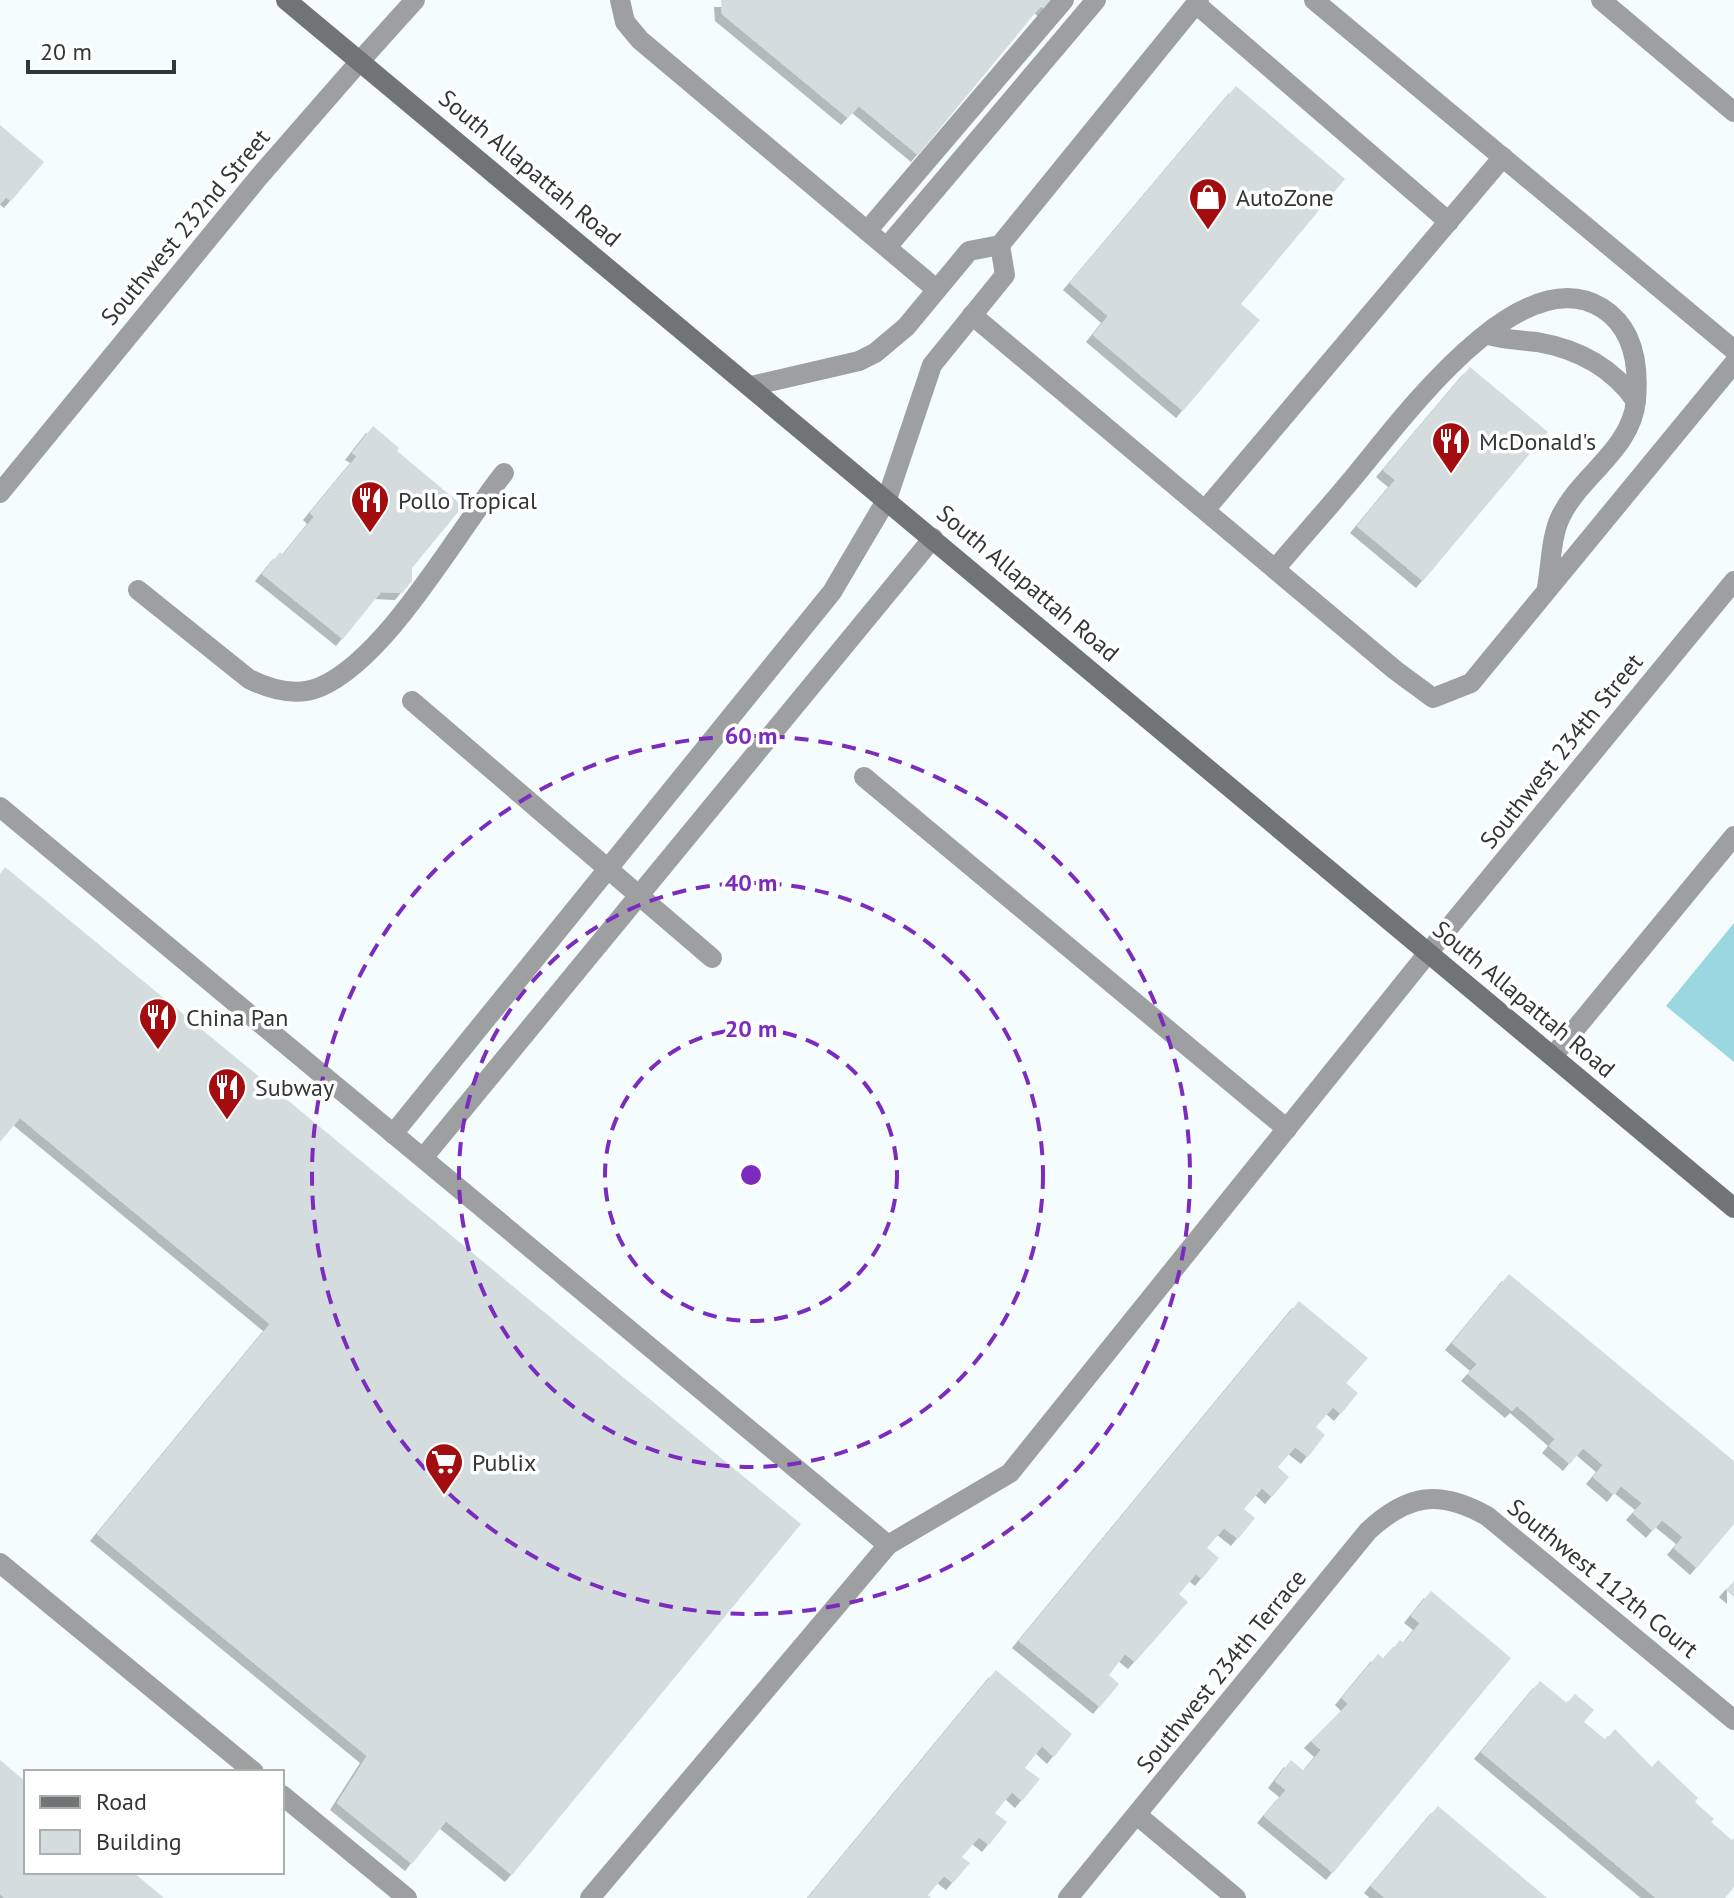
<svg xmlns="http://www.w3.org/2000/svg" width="1734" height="1898" viewBox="0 0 1734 1898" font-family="'PT Sans',sans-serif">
	<defs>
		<filter id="shadow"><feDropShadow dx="-7" dy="7" stdDeviation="0" flood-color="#0004"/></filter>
	</defs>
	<rect width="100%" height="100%" fill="#f5fcfd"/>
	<polygon fill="#9ad7e1" points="1734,923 1734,1062 1666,1006"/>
	<g fill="#d5dcdd" filter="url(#shadow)">
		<polygon points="721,0 1060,0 1049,13 1041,6 918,155 859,106 848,118 722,14"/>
		<polygon points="1236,86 1345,179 1241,304 1260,320 1183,411 1093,335 1108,316 1070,283"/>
		<polygon points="0,125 44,162 11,201 6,197 0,204"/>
		<polygon points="1470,367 1548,432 1423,581 1357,526 1395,480 1383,470"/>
		<polygon points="373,426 399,448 397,451 463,506 412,568 412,581 402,593 381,592 343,639 262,574 280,552 283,555 314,517 310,513 357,456 352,453"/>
		<polygon points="5,867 801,1524 512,1875 446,1821 412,1864 337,1803 367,1756 97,1534 270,1324 20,1118 0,1142 0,874"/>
		<polygon points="1509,1274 1734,1461 1734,1524 1697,1568 1674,1548 1683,1537 1662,1520 1653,1531 1633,1513 1642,1503 1621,1486 1614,1495 1593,1477 1603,1465 1583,1448 1570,1464 1549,1446 1555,1439 1517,1406 1512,1411 1468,1374 1477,1364 1452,1343"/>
		<polygon points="1299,1301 1368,1358 1346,1383 1358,1393 1341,1414 1333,1407 1316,1427 1325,1435 1308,1457 1295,1447 1278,1467 1289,1477 1272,1497 1262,1488 1244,1509 1255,1518 1238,1539 1224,1528 1207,1548 1219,1558 1202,1579 1196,1574 1179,1594 1188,1602 1135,1662 1125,1654 1109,1675 1119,1684 1100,1707 1019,1641"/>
		<polygon points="1734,1581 1734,1597 1726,1590"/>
		<polygon points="1431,1591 1511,1658 1333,1873 1264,1816 1286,1790 1275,1781 1291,1760 1304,1771 1321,1750 1311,1741 1348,1704 1342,1698 1378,1654 1384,1659 1400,1640 1404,1643 1420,1623 1411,1616"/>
		<polygon points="996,1670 1072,1734 1054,1757 1042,1746 1025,1768 1040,1779 1022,1801 1012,1792 995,1813 1007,1822 989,1845 979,1837 962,1857 970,1863 953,1883 944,1876 928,1895 931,1898 808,1898"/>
		<polygon points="1540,1681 1567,1703 1575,1694 1594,1710 1584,1722 1606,1740 1615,1729 1652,1767 1658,1760 1698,1798 1695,1802 1714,1819 1711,1822 1732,1840 1734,1838 1734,1887 1725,1898 1656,1898 1481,1752"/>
		<polygon points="0,1760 26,1782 26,1872 133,1872 164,1898 5,1898 0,1894"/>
		<polygon points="1438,1806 1547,1898 1385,1898 1371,1886"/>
	</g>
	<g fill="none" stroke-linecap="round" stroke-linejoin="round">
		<g stroke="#9d9fa0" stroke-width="20">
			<polyline points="620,0 625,22 640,40 936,289"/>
			<polyline points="1314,0 1734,350"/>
			<polyline points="1196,4 1449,222"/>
			<polyline points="867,231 1064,0"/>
			<polyline points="887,247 1096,0"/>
			<polyline points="972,315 1395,670 1433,698 1471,683 1734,363"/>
			<path d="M1488,335C1505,340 1520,340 1537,342C1578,349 1612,367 1636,401"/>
			<polyline points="751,386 859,361 875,353 906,327 969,251 1000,245 1199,0"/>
			<polyline points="1205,510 1503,157"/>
			<path d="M1275,569C1302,537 1331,505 1358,472C1403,418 1520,257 1602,308C1634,328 1639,365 1636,400C1632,449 1580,476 1561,516C1551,535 1551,566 1547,587"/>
			<path d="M138,590L249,679C271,690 296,697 320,687C388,658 458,530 504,473"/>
			<polyline points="412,701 712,958"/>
			<polyline points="864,777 1287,1129"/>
			<polyline points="0,807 888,1545 1010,1473 1428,953"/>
			<polyline points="393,1134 832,592 887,499 932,365 1005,275 1000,245"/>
			<polyline points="423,1158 933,538"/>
			<polyline points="0,1563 254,1772"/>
			<polyline points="282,1795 407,1898"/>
			<polyline points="590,1898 888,1545"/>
		</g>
		<g stroke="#9d9fa0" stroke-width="20">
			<polyline points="1601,0 1734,112"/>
			<polyline points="360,61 415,0"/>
			<polyline points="1428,953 1734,581"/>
			<polyline points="1553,1056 1734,836"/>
			<polyline points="1137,1815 1236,1898"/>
			<path d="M1068,1898L1368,1531C1408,1494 1439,1489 1487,1516L1734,1720"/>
		</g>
		<polyline stroke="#9d9fa0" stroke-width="20" points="0,493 258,178 360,61"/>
		<polyline stroke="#707475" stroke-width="20" points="286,0 1734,1208"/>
	</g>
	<g fill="none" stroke="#7b2cbf" stroke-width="4" stroke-dasharray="14 10">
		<circle cx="751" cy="1175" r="146"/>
		<circle cx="751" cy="1175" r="292"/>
		<circle cx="751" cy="1175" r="439"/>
	</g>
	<defs>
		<g id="shop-pin" transform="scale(2)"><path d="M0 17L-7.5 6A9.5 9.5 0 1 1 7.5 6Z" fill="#a40d0f" stroke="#fff"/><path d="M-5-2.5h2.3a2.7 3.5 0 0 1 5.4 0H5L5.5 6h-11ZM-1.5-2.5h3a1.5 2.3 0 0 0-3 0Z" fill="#fff"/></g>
		<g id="restaurant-pin" transform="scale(2)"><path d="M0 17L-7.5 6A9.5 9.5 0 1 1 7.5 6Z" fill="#a40d0f" stroke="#fff"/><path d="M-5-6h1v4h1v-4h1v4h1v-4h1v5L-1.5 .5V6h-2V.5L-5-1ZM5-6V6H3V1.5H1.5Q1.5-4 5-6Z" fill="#fff"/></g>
		<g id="supermarket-pin" transform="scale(2)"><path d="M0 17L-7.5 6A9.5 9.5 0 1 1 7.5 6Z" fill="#a40d0f" stroke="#fff"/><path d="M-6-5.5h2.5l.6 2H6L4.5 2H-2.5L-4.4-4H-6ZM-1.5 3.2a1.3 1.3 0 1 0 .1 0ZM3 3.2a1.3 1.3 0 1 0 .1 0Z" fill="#fff"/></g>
	</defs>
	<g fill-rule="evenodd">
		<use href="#shop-pin" x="1208" y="197"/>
		<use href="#restaurant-pin" x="1451" y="441"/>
		<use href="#restaurant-pin" x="370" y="500"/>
		<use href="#restaurant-pin" x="158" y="1017"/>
		<use href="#restaurant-pin" x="227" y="1087"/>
		<use href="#supermarket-pin" x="444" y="1462"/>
	</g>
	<g text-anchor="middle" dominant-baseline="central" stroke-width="7" stroke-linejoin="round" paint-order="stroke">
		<g font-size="24" fill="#333636" stroke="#fff">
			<text transform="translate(530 168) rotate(40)">South Allapattah Road</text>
			<text transform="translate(185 227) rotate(-50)">Southwest 232nd Street</text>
			<text transform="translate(1028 583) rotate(40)">South Allapattah Road</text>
			<text transform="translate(1561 751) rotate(-51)">Southwest 234th Street</text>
			<text transform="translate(1524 999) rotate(40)">South Allapattah Road</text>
			<text transform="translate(1603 1578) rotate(39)">Southwest 112th Court</text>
			<text transform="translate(1221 1671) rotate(-51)">Southwest 234th Terrace</text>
		</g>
		<g font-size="24" fill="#333636" stroke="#fff" text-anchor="start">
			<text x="1236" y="197">AutoZone</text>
			<text x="1479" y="441">McDonald's</text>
			<text x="398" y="500">Pollo Tropical</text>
			<text x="186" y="1017">China Pan</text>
			<text x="255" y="1087">Subway</text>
			<text x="472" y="1462">Publix</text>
		</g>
	</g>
	<circle cx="751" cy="1175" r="12" fill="#7b2cbf" stroke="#fff" stroke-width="4"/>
	<g font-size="24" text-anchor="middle" font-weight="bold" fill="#7b2cbf" stroke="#fff" stroke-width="7" stroke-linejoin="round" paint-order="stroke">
		<text x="751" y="744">60 m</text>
		<text x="751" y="891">40 m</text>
		<text x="751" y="1037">20 m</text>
	</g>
	<rect x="24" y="1770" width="260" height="104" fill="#ffffff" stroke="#adafaf" stroke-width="2"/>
	<rect x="40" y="1796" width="40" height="12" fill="#707475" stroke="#adafaf" stroke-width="2"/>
	<text x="96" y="1810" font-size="24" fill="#333636">Road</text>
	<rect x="40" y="1830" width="40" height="24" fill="#d5dcdd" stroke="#adafaf" stroke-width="2"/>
	<text x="96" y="1850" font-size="24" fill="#333636">Building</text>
	<path d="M28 60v12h146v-12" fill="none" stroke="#333636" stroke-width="4"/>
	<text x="40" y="60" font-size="24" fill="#333636" stroke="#ffffff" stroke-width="6" paint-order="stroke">20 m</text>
</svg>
